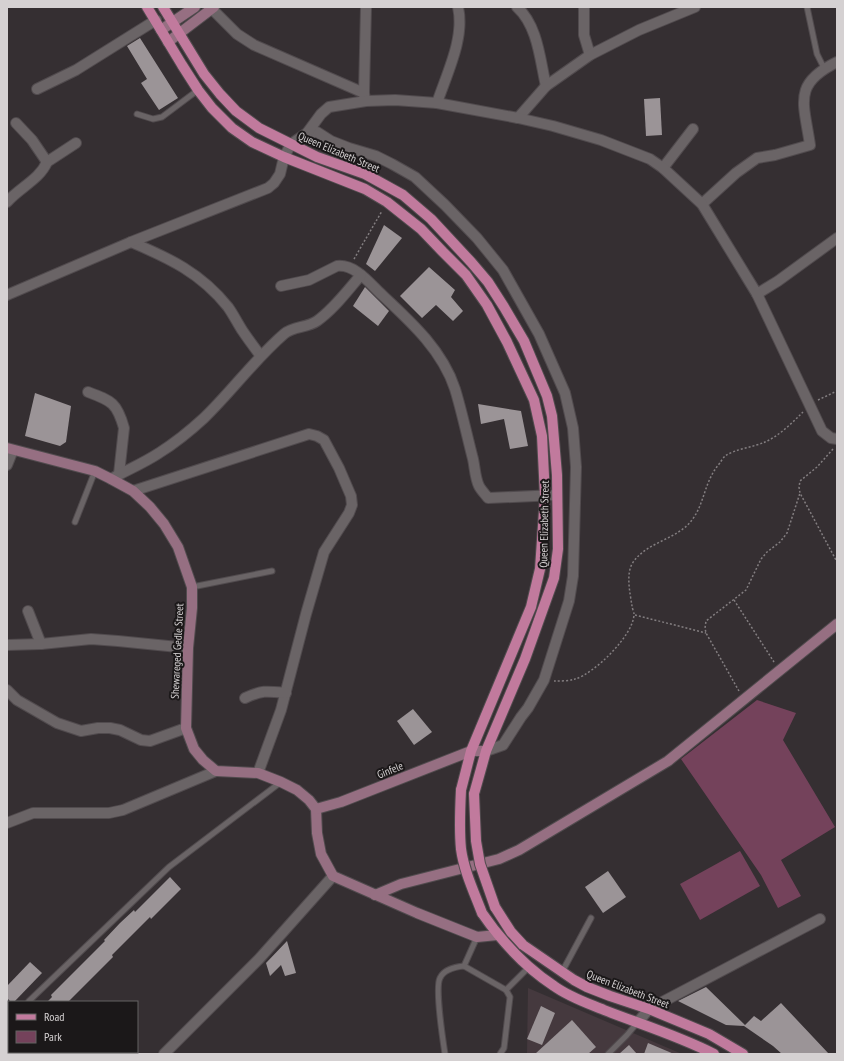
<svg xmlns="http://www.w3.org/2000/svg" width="844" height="1061" viewBox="0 0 844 1061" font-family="'PT Sans Narrow',sans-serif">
	<rect width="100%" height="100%" fill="#352f32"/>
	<polygon fill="#45393e" points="528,988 682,1054 527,1054"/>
	<g fill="#74425b">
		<polygon points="757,700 796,713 783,740 835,827 781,860 801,896 778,908 761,875 681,759"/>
		<polygon points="740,851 760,886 700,920 680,884"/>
	</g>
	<g fill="#9b9497">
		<polygon points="140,38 178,98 159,110 141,83 147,79 127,46"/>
		<polygon points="660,98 662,135 646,136 644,99"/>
		<polygon points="384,225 402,238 375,271 366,264"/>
		<polygon points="429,267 455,290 451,297 463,311 453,321 436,305 422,318 400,296"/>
		<polygon points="365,287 389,311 378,326 353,306"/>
		<polygon points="35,393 71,406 66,442 60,446 25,436"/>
		<polygon points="478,404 521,411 528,446 510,449 504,419 481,424"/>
		<polygon points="413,709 432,732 414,745 397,721"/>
		<polygon points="608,871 626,897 603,913 585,887"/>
		<polygon points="170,877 181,889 151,919 150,917 112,955 113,957 68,1002 47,1002 52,997 51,995 105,941 104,940 120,923 134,910 135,912"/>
		<polygon points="287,941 296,973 285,976 281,965 270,976 266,963"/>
		<polygon points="30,962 42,973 14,1002 11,1002 7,998 7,986"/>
		<polygon points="706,987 745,1025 754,1016 761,1021 781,1003 829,1054 782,1054 773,1046 744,1026 726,1025 678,1001"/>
		<polygon points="541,1006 555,1013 542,1045 527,1039"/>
		<polygon points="572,1020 596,1047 588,1054 535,1054"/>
		<polygon points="648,1043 674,1054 644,1054"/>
		<polygon points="629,1045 637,1054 619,1054"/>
	</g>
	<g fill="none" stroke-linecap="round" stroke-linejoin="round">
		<g stroke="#514b4e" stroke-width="7">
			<g id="lane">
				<polyline points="807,7 817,54 824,68"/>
				<polyline points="137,114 153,119 162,117 198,90"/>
				<polyline points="75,522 95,471"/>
				<polyline points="192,587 272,571"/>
				<polyline points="464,966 477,937"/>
				<polyline points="562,972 591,918"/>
				<polyline points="506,990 528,968"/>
				<polyline points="29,1001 169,867 281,782"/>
				<path d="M445,1054C443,1041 435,987 440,978C444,969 455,967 464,966L506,990L510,997L504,1048L500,1054"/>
				<polyline points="608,1054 627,1035 637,1023"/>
			</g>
		</g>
		<g stroke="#514b4e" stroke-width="12">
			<g id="street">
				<path d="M517,7C538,26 540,60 546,86"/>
				<polyline points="584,7 584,35 590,55"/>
				<polyline points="212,9 237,34 254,45 364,93"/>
				<polyline points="37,89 76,70 156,20"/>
				<polyline points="365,99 364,93 366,7"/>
				<path d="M437,103C447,73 465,38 458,7"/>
				<polyline points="518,118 546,86 590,55 639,30 695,7"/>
				<polyline points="307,133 317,132 331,141 349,148 376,156 392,164 415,177 445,205 477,238 503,270 539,334 565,393 573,428 576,467 573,576 569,601 544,680 528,708 521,717 503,745 486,751"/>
				<polyline points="47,162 76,143"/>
				<polyline points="663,168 693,129"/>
				<path d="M7,202C19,188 40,179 47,162L32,140L16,123"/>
				<path d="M702,204L736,173L757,158L775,155L810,145C804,103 792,84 837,62"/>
				<path d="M131,242C169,258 201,273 228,307C233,314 237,322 242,330C248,339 254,347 260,355"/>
				<path d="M281,286L309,280L337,266C354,264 368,281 379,292C409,320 442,349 455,389C462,412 467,436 473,459C475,468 475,478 479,486C481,490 485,494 488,498L557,495"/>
				<polyline points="757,294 778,281 837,238"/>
				<polyline points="7,295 131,242 268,188 274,183 280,174 284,157 291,144 307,133 321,114 329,107 366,101 395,100 437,103 518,118 553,126 601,140 650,159 663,168 702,204 757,294 822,431 831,438 837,439"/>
				<path d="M88,392C112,401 117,403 124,428L119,474"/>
				<polyline points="7,465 13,450"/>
				<path d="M111,479C127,470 144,463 159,453C175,443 191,430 204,418C232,391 254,360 284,334C293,326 307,328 317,321C334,309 347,291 361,275"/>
				<polyline points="133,491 309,434 317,436 324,440 339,468 351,496 352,505 349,513 324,552 306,614 281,710 258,773"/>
				<polyline points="28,611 41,644"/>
				<polyline points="7,645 41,644 91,639 118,641 188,648"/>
				<polyline points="7,690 17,700 57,723 81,731 98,728 110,728 120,730 141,740 150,741 186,728"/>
				<path d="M245,698C262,690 267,691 286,693"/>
				<polyline points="7,823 33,813 109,813 123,810 216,771"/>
				<polyline points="638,1022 649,1009 820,919"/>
				<polyline points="164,1054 259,959 333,876"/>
			</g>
		</g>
		<g stroke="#514b4e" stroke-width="12">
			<g id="secondary">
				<polyline points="161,30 195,7"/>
				<polyline points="168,42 214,7"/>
				<polyline points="7,448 95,471 111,479 133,491 150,507 164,524 178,547 192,587 192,608 188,648 186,728 194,749 203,760 216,771 258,773 281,782 297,790 309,800 316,809 317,833 321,854 333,876 417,913 477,937 497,935"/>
				<polyline points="316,809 341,802 471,751 486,751"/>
				<polyline points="375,895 401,884 499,859 519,850 668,761 837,624"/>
			</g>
		</g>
		<g stroke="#514b4e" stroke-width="12">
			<g id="primary">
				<polyline points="147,7 182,65 198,90 212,108 232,128 252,142 284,157 365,189 387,202 421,229 443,252 466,275 487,305 507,342 534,400 542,436 545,496 540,569 531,607 471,751 461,790"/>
				<polyline points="163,7 204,74 220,94 236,111 259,128 317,157 365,174 403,195 431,219 471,262 488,282 504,307 524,341 547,396 552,416 557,475 558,549 554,578 525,659 486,751 474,794"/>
				<polyline points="495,907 511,932 523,945 574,980 587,987 610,996 649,1009 709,1034 743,1054"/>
				<path d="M482,913C502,942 525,967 554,986C569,997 587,1003 604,1010C640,1024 679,1036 714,1054"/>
			</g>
		</g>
		<g stroke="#837e80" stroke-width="1.5" stroke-dasharray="2 2" stroke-linecap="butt">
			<polyline points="354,259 382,211"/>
			<polyline points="818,400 837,391"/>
			<polyline points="833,449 817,467 800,481 799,487 800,493 837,562"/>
			<polyline points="734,600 774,662"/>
			<polyline points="635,615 706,633"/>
			<path d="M554,681C560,681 569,681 575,679C594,674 634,635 634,614C634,612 632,608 632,606C630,593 626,575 632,564C645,542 677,540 692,520C705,503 704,481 720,463C721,461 723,458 725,456C735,449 754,447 765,442C779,436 792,423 803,412"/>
			<polyline points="739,691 706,633 705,628 706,621 746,590 761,559 767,552 780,542 787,533 800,493"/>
			<polyline points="837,818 837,821"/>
		</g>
		<use href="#lane" stroke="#6a6466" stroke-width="5"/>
		<use href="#street" stroke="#6a6466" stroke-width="10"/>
		<use href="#secondary" stroke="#966f82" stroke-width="10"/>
		<use href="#primary" stroke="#c17a9d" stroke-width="10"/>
		<g stroke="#514b4e" stroke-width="12" stroke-linecap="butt">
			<g id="primary-bridge">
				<path d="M461,790C460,810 459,829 461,849C464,871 474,892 482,913"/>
				<polyline points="474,794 476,841 480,864 495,907"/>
			</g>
		</g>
		<use href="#primary-bridge" stroke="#c17a9d" stroke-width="10"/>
	</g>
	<g text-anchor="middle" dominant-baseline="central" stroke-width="4" stroke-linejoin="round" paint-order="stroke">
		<g font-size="11" fill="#d5d1d2" stroke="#1b1819">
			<text transform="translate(339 152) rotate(23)">Queen Elizabeth Street</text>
			<text transform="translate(544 524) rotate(-89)">Queen Elizabeth Street</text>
			<text transform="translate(177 651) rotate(-87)">Shewareged Gedle Street</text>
			<text transform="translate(390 770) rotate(-22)">Ginfele</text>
			<text transform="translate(628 989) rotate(21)">Queen Elizabeth Street</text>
		</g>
	</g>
	<rect width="844" height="1061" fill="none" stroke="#d5d1d2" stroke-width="16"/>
	<rect x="8" y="1001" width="130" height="52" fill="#1b1819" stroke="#656263"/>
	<rect x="16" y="1014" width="20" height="6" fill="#c17a9d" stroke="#656263"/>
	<text x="44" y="1021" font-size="12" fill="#d5d1d2">Road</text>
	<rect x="16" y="1031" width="20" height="12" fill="#74425b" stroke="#656263"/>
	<text x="44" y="1041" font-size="12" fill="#d5d1d2">Park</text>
</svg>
